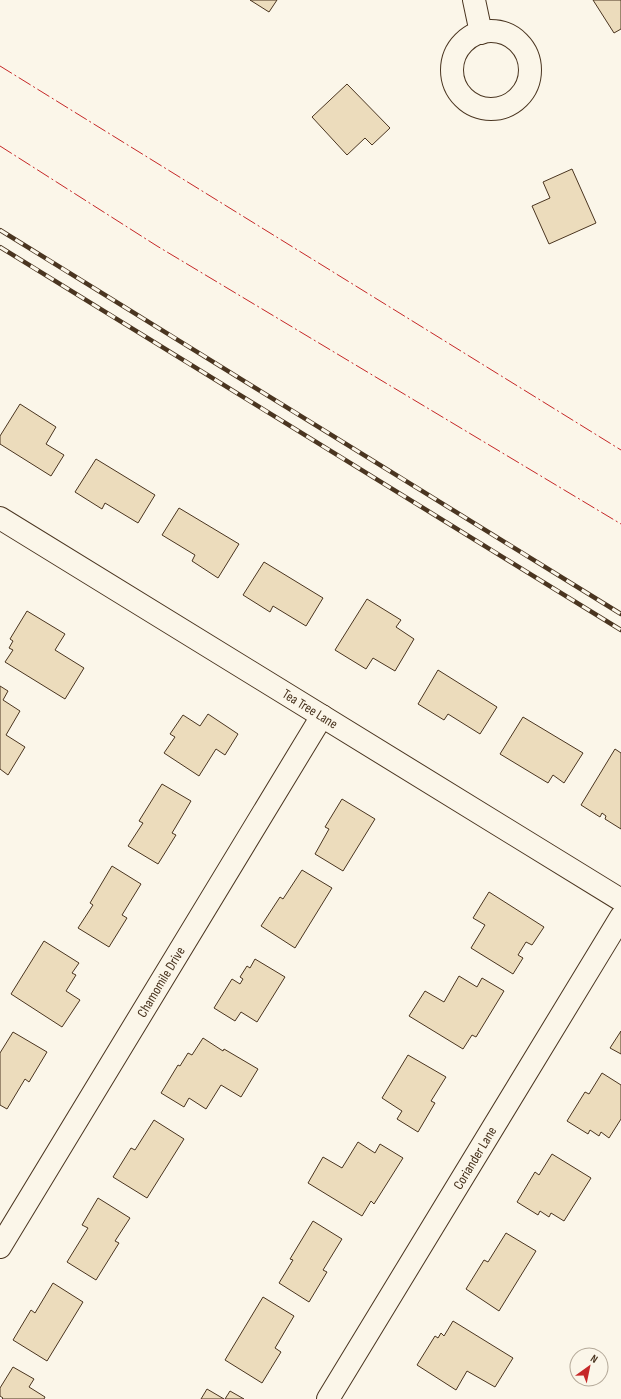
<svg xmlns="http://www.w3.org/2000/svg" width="621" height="1399" viewBox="0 0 621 1399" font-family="'Sofia Sans Condensed',sans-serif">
	<rect width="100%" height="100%" fill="#fbf6e9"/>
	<g fill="#ecdcbc" stroke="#4a3520">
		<polygon points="250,0 277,0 269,12"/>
		<polygon points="593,0 621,0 621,29 614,33"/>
		<polygon points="347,84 390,128 372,145 365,138 347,155 312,117"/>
		<polygon points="572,169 596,223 549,244 532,206 550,198 543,182"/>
		<polygon points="20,404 56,427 46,444 64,455 51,476 0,444 0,436"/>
		<polygon points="96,459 155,495 138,523 105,503 102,509 75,492"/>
		<polygon points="179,508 239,544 218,578 192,561 195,555 162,535"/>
		<polygon points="264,562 323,598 306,626 273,606 270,612 243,595"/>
		<polygon points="367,599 401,620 396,627 414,639 395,671 373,658 366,669 335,650"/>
		<polygon points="27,611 65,634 55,650 84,668 65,699 5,662 13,650 9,648 13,641 10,639"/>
		<polygon points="438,670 497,707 480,734 448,714 444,720 418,704"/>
		<polygon points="0,686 8,691 3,700 20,711 6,735 25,747 8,775 0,769"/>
		<polygon points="208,714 238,734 225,755 216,749 199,776 164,753 175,737 170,734 183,715 200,726"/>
		<polygon points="523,717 583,753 564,783 553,775 548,783 500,754"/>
		<polygon points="615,749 621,753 621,829 605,819 606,816 602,813 600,817 581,805"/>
		<polygon points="162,784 191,801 172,833 176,835 158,864 128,846 143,823 139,821"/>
		<polygon points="342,799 375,819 343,871 315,854 329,829 325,827"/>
		<polygon points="112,866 141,884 122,915 127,918 109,947 78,928 93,905 90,903"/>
		<polygon points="302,870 332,888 295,948 261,926 280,897 283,899"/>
		<polygon points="489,892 544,927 532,945 526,942 518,955 523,958 513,974 471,948 485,925 473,918"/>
		<polygon points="44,941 79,963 72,973 76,975 66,991 80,1000 62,1027 11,994"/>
		<polygon points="255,959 285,977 257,1022 241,1012 235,1021 214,1008 232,979 240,984 243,979 240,977 247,966 250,968"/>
		<polygon points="459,976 477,987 482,978 504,991 476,1037 472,1035 463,1049 409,1016 425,991 444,1002"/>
		<polygon points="621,1031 621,1054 610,1048"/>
		<polygon points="13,1032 47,1052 29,1082 25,1079 7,1109 0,1105 0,1053"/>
		<polygon points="203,1038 223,1051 224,1049 258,1069 241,1097 221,1085 206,1109 189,1098 184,1107 161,1093 178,1065 180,1066 188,1053 192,1055"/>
		<polygon points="408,1055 446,1077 431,1101 435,1103 418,1132 397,1119 402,1111 382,1098"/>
		<polygon points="602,1073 621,1085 621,1119 609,1138 601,1132 599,1136 590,1130 588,1134 567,1121 585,1092 589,1094"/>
		<polygon points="154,1120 184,1139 147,1198 113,1177 131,1148 135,1150"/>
		<polygon points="358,1142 375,1153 380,1144 403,1158 374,1204 371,1201 362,1216 308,1183 323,1157 342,1168"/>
		<polygon points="552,1154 591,1178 564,1221 551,1213 549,1217 540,1211 538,1215 517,1202 535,1172 539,1175"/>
		<polygon points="98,1198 130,1218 115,1241 119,1243 96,1280 67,1262 88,1228 82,1225"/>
		<polygon points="313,1221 342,1239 323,1270 327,1272 309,1302 279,1283 293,1260 290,1259"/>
		<polygon points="506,1233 536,1251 499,1311 466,1289 484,1260 488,1262"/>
		<polygon points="53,1283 83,1302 47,1361 13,1340 31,1310 35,1313"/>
		<polygon points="263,1297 294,1316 275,1348 281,1352 262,1383 225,1360"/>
		<polygon points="453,1321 513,1358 495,1387 467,1371 456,1390 417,1365 435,1336 438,1338 441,1333 444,1336"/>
		<polygon points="13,1367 34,1379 29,1387 45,1397 44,1399 2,1399 3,1398 0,1396 0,1388"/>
		<polygon points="207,1389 224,1399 201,1399"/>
		<polygon points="230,1391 244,1399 225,1399"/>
	</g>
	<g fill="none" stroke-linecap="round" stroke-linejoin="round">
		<g stroke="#4a3520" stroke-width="24">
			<g id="minor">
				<polyline points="474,0 481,33"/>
				<circle cx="491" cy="70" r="39"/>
				<polyline points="0,518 621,900"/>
				<polyline points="0,1247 322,716"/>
				<polyline points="328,1399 621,917"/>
			</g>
		</g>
		<use href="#minor" stroke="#fbf6e9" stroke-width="22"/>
		<g stroke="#4a3520" stroke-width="4.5">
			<g id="rail">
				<polyline points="0,230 621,614"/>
				<polyline points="0,247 621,630"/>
			</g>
		</g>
		<use href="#rail" stroke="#fbf6e9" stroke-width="3" stroke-dasharray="9" stroke-linecap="butt"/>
		<g stroke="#c62828" stroke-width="1" stroke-dasharray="14 3 2 3" stroke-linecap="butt">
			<polyline points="0,66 621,450"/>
			<polyline points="0,146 157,246 621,524"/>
		</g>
	</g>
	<g text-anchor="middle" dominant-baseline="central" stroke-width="3" stroke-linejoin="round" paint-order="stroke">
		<g font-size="14" fill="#4a3520" stroke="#fbf6e9">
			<text transform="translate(310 709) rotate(32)">Tea Tree Lane</text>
			<text transform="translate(161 982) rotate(-59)">Chamomile Drive</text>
			<text transform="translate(475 1158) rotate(-59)">Coriander Lane</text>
		</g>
	</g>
	<g transform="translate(589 1367) rotate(33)"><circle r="19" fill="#fbf6e9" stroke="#b4a999"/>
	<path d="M0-3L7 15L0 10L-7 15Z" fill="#c62828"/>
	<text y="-6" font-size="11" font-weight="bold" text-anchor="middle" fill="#4a3520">N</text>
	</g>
</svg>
